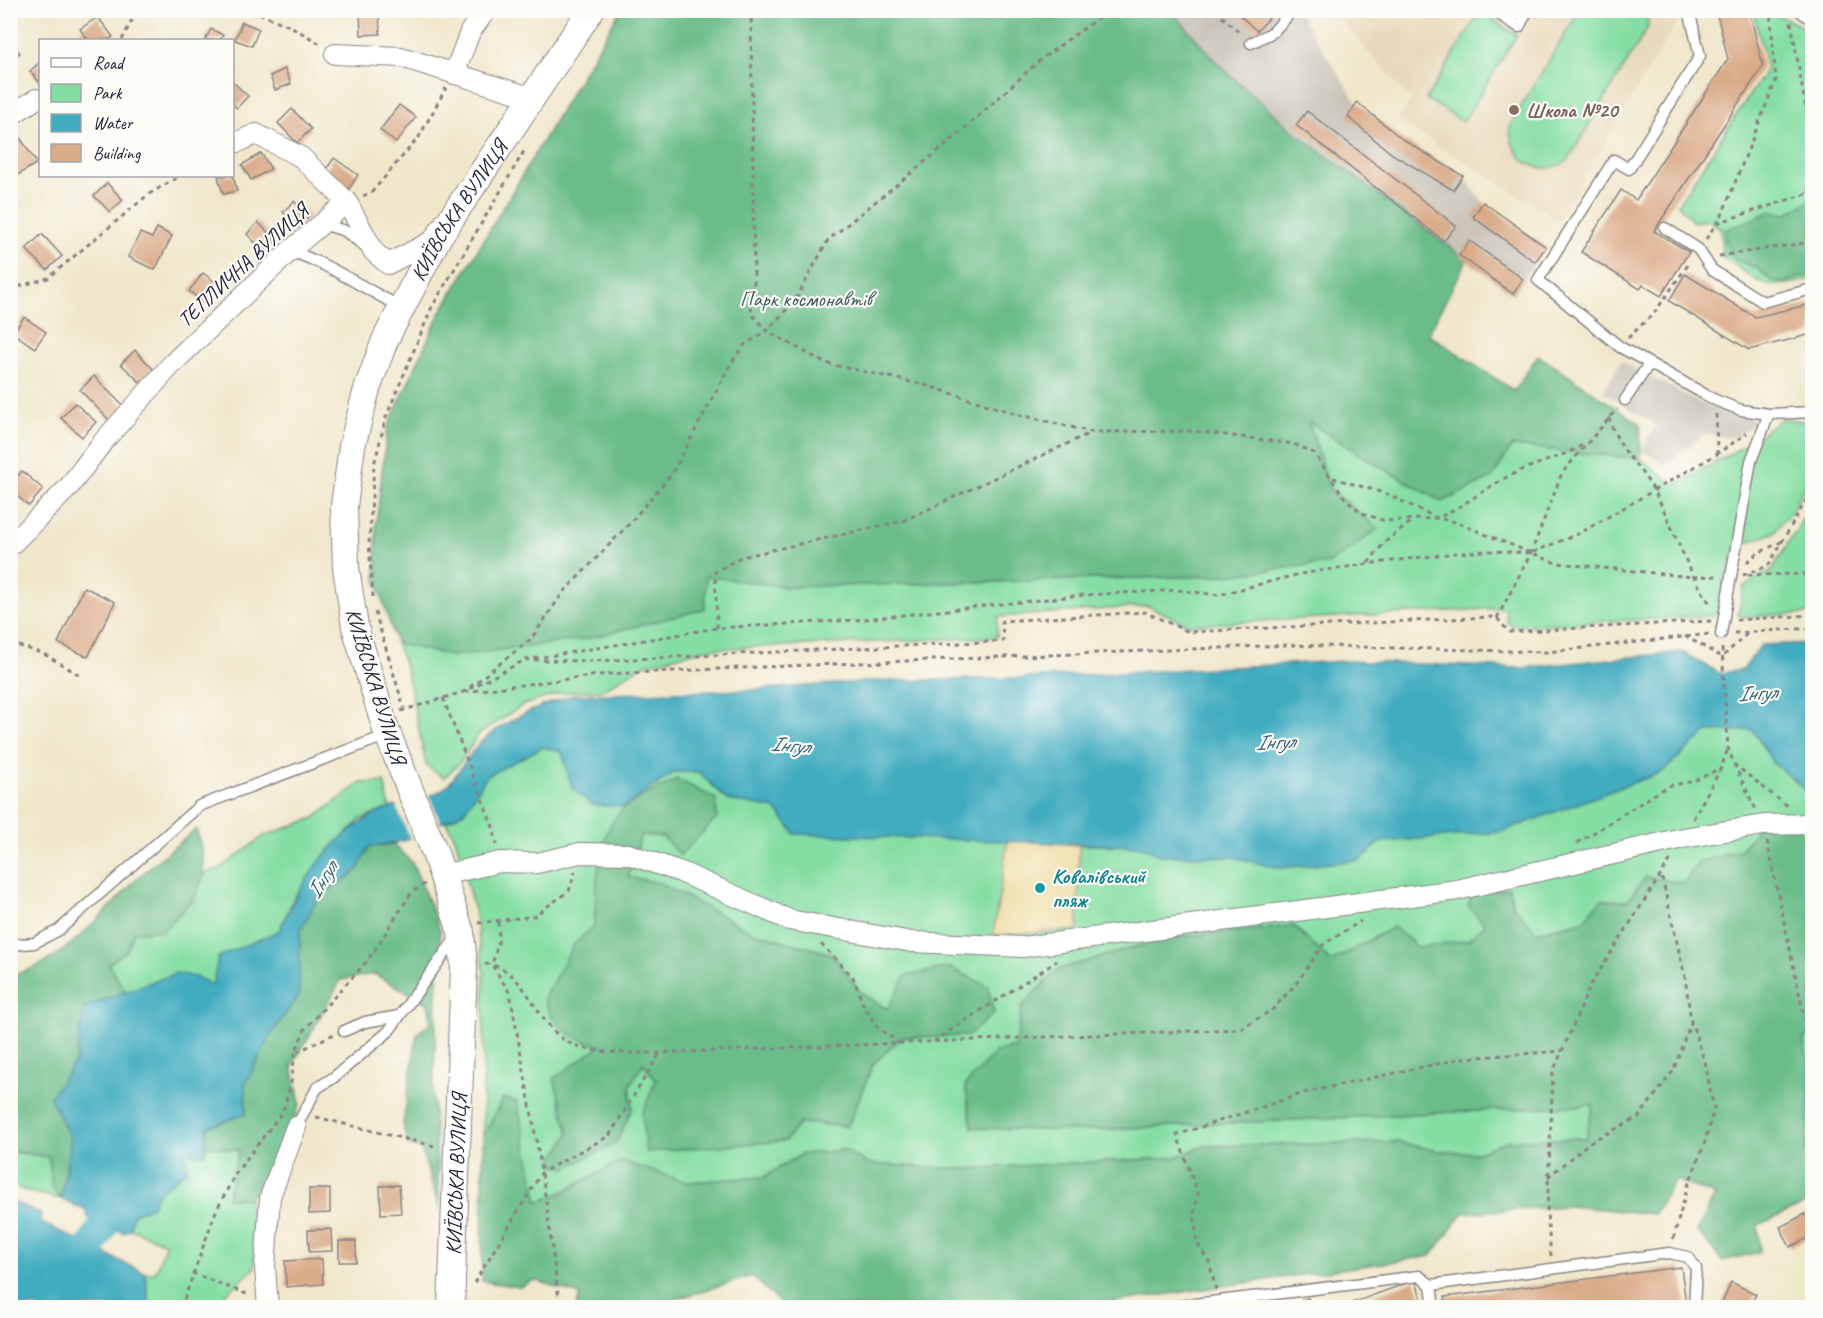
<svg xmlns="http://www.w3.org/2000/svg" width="1823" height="1318" viewBox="0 0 1823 1318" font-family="Caveat,sans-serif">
	<rect width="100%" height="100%" fill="#fdfcf7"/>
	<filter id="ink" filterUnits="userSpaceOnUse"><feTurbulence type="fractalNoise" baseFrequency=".0167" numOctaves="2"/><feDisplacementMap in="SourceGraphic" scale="12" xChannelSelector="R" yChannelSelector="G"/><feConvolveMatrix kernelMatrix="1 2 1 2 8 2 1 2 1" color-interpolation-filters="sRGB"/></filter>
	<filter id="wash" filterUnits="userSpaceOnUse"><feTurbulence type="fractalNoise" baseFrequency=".008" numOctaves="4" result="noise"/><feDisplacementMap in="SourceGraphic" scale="24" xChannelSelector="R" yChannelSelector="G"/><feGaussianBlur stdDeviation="1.35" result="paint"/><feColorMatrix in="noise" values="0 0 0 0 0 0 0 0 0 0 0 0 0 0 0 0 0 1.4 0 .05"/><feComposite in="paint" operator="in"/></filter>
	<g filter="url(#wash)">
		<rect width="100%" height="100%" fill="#f0e7cb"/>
		<polygon fill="#e8d9ba" points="1681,10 1682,15 1558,219 1397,120 1411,100 1332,11"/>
		<g fill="#c9c3b8">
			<polygon points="1172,11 1298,11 1357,103 1402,139 1463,176 1483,202 1546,247 1513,294 1293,131 1219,65"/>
			<polygon points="1621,361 1707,406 1756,420 1737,438 1704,434 1666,465 1641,450 1656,425 1603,392"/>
		</g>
		<g fill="#84dea3" stroke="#53806f" stroke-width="1.5" fill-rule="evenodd">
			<path d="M1579,11H1647L1648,27L1568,160C1540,181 1508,158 1510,125Z"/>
			<path d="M1753,11C1775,11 1793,21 1812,33V279C1760,292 1764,285 1722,256L1721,228L1707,220L1693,222L1678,204L1767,68Z"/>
			<polygon points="1480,12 1517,35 1463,122 1426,99"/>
			<path d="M1782,418L1808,422L1812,427V472L1791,513L1773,533L1749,542L1733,554L1730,568L1722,580C1728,595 1724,606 1712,616L1513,626L1507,622L1505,608L1189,625L1148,606L998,617L997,637L706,649L643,665L602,690L561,693L523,705L479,734L461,761L444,778L426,765L407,672L396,643L452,656L706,576L787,587L1217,576L1377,529L1329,488L1308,421L1364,457L1442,502L1492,478L1512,446L1641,459L1675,485L1749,443Z"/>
			<polygon points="1812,504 1812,613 1744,617 1738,615 1744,586 1772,570"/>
			<path d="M1753,730L1773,763L1812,796V831L1770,812L1741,850L1699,862L1684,883L1645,877L1627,901L1601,900L1584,921L1536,932L1513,906L1508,888L1485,925L1468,940L1418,947L1393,927L1331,962L1294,926L1166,938L1057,970L1022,1006L1016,1047L996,1052L1075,1131L1593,1105L1586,1138L1507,1141L1475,1153L1438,1151L1398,1142L1205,1146L1173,1158L961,1169L868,1164L845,1150L802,1154L764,1177L686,1182L621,1161L557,1195L537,1202L517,1102L503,1098L483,1136L484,973L475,914L455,837L446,822L464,812L487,776L543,747L562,752L572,788L624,807L675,772H699L727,800L775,808L795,834L1008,840L994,935L1078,930L1079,845L1142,846L1159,855L1233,857L1280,868L1360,860L1381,842L1501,832L1662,772L1707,732ZM677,779L663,837L641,834L628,877L660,883L752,932L832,954L861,993L887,1009L968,1036L902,1037L873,1064L848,1126L642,1115L656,1080L643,1063L630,1085L632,1109L552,1163L569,1134L600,1046C572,1038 552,1028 544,998L574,945L594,926L598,872Z"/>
			<path d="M384,782L390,808L360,820L294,897L279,931L218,957L213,985C175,966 163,978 126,992L108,964L127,950L134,931L194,901L204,873L219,869L264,836L314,818L361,783Z"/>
			<polygon points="1812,1032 1812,1146 1806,1153 1803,1040"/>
			<polygon points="206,1146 239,1150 227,1198 249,1198 255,1268 211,1307 150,1307 145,1273 155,1273 166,1243 130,1229 133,1214 152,1206 158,1193 187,1170 185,1153 204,1154"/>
			<polygon points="10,1151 49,1157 52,1188 61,1199 29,1192 11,1185"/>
		</g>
		<g fill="#6bbd89" stroke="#467062" stroke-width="1.5">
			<polygon points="620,11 1172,11 1219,65 1293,131 1467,260 1428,334 1514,391 1538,355 1640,424 1641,459 1512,446 1492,478 1442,502 1364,457 1309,422 1329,488 1378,529 1330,563 1217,576 787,587 706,576 705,609 586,639 452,656 396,643 376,579 376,525 387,429 439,315"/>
			<polygon points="1812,200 1812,274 1783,283 1772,281 1757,268 1735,260 1725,242 1725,230 1772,211 1786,214"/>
			<path d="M677,779L716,799L717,818L680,855L663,837L641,835L628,877L660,883L752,932L832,954L861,993L887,1009L906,976L949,967L988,986L994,1013L968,1036L902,1037L873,1064L848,1126L800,1123L785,1141L646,1152L642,1114L656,1080L643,1063L630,1085L632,1109L616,1143L566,1168L551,1163L569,1134L554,1078L600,1046C572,1038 551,1028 544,998L574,945L594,926C596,894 596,835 621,811C635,798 660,789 677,779Z"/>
			<polygon points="1770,812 1812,831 1812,1032 1803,1040 1811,1074 1806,1152 1812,1146 1812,1201 1758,1225 1760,1252 1722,1261 1697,1231 1715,1195 1675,1180 1654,1214 1569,1206 1463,1213 1431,1256 1080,1307 784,1307 752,1276 670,1301 676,1307 576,1308 580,1295 534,1280 520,1287 482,1281 483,1136 504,1098 517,1102 538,1202 557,1195 621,1161 686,1182 764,1177 802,1154 845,1150 868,1164 961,1169 1173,1158 1205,1146 1398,1142 1438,1151 1475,1153 1507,1141 1586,1138 1593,1105 1075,1131 972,1128 965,1085 996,1052 1016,1047 1022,1006 1057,970 1166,938 1294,926 1331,962 1393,927 1418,947 1468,940 1485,925 1468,905 1474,894 1509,888 1513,906 1537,932 1584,921 1601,900 1627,901 1645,877 1684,883 1699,862 1741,850"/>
			<path d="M196,829C214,882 199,895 162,931L134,932L127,950L108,964L126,992L84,1007L76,1061L50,1097L71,1139L61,1199L52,1188L49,1157L11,1151V975C60,967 106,910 140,876C158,859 178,845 196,829Z"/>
			<polygon points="394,844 413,864 440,930 433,1098 440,1210 421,1149 408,1145 403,1124 417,1034 431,1022 428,1003 374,974 341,980 292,1066 300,1103 282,1155 249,1198 227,1198 239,1150 206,1146 208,1127 246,1114 245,1084 272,1033 299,995 300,931 318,898 357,871 369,847"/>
		</g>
		<polygon fill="#eeda9e" stroke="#887e6c" stroke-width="1.5" points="1008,840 1079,845 1078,930 993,935"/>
		<g fill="#40acbf" stroke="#31677d" stroke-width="1.5">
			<path d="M1812,643V794L1773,763L1753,730L1707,732L1662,772L1501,832L1381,842L1360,860L1280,868L1233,857L1159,855L1142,846L795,834L775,809L727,800L699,772H675L624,807L592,805L572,788L562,752L543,747L487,776L464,812L403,841L369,847L357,871L318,898L300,931L299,995L272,1033L245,1084L246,1114L208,1127L205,1154L185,1153L187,1170L158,1193L152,1206L133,1214L130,1229L124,1233L87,1217L86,1210L61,1199L71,1139L50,1097L76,1061L84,1007L176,973L196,977L213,985L218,957L279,931C301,881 332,833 384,810C401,803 424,801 440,791C455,782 467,755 481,742C506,719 541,705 574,695L749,690L874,681L1023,678L1345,661L1520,668L1682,652L1719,673L1743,670L1761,645Z"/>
			<polygon points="11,1201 41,1214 40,1222 145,1273 150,1307 11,1307"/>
		</g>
		<polygon fill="#f0e7cb" points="428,792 442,827 411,841 395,803"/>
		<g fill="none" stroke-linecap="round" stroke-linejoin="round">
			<polyline stroke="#40acbf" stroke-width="30" points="52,1308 125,1191"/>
		</g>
		<g id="blocks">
			<g fill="#daab89">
				<polygon points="360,10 379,10 380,34 361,35"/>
				<polygon points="1234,10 1263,10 1270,17 1257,31"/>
				<polygon points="1716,10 1749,10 1763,66 1654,231 1689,252 1661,296 1643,285 1640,289 1581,252 1621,190 1636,200 1728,59"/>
				<polygon points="98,17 113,37 108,40 88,40 80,29"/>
				<polygon points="242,22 259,29 252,46 235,40"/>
				<polygon points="211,29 223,35 220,40 205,40"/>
				<polygon points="10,42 20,53 10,62"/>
				<polygon points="40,62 40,83 30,71"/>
				<polygon points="285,69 291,84 275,90 270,76"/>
				<polygon points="232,81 248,96 237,108 232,104"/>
				<polygon points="1357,102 1402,139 1463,176 1453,190 1392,154 1348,117"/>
				<polygon points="399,105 416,117 396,143 380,130"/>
				<polygon points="292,109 311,129 297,143 278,123"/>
				<polygon points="1307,111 1456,226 1444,241 1296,125"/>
				<polygon points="15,130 37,163 10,180 10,133"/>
				<polygon points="261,153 271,169 251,180 242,165"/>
				<polygon points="334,158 358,175 349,189 324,173"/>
				<polygon points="218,176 233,176 237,191 223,194"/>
				<polygon points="107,183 123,200 110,212 94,196"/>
				<polygon points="294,201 309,216 298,227 283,212"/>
				<polygon points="1483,202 1546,247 1535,262 1473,217"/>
				<polygon points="258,222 276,241 265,253 247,234"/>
				<polygon points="157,228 172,236 155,270 128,257 140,233 152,238"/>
				<polygon points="42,234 62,256 47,270 26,249"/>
				<polygon points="1470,241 1523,279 1513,294 1459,255"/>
				<polygon points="203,273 222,287 208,306 189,291"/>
				<polygon points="1685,274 1755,317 1812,304 1812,334 1749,350 1669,301"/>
				<polygon points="24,317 46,332 35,348 13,333"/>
				<polygon points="135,350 154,370 141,383 121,364"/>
				<polygon points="94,376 125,408 111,422 80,390"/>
				<polygon points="75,403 96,422 82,437 61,418"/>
				<polygon points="22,471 43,489 29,506 10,490 10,485"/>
				<polygon points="84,587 115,602 88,657 58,643"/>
				<polygon points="399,1185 401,1213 381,1214 380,1186"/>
				<polygon points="309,1189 330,1189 330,1213 309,1214"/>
				<polygon points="1805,1214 1812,1228 1812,1236 1790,1247 1780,1227"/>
				<polygon points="331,1229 332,1251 309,1252 308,1230"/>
				<rect x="339" y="1241" width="17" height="21"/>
				<polygon points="322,1259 323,1284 286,1287 285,1261"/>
				<polygon points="1681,1267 1686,1304 1662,1308 1447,1308 1445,1297"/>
				<polygon points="1415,1280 1425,1308 1341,1308 1341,1307"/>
				<polygon points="1731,1282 1756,1294 1749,1308 1720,1308"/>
				<polygon points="1308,1298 1312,1308 1283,1308 1283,1307"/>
				<polygon points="328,1303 328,1308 302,1308 302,1304"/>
			</g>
		</g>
	</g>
	<g filter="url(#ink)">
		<use href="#blocks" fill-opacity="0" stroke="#898483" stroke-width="1.5"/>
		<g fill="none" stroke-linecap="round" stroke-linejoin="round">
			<g stroke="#898483" stroke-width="13">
				<g id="service">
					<polyline points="1492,10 1519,27 1528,10"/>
					<polyline points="1689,10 1700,56 1629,169 1614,160 1538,280 1620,347 1715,400 1741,410 1769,414 1812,412"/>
					<polyline points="1798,10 1812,20"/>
					<polyline points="1251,43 1273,32 1293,10"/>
					<polyline points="323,224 345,231 366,247"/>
					<polyline points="1665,228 1698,249 1712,270 1763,302 1812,289"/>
					<path d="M290,251C330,264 364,289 401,307"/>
					<polyline points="1625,400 1649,364"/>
					<polyline points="1721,634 1751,461 1769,414"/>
					<polyline points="10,945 34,943 59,930 199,806 377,739 383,730"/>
					<polyline points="344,1031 365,1022 399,1016"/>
					<polyline points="296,1127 317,1088 333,1078 388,1032 458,935"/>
					<polyline points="1431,1285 1669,1253 1688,1257 1696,1268 1694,1308"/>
					<polyline points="1162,1308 1419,1276 1431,1285 1434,1308"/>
				</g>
			</g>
			<g stroke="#898483" stroke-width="22">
				<g id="minor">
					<polyline points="335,54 401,57 533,98"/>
					<polyline points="454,74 470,32 486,10"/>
					<polyline points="10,116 36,99"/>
					<polyline points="238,142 256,134 301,157 347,202 374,252 388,264 438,238"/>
					<polyline points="10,546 68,488 102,443 174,362 290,251 347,202"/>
					<polyline points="442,875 500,862 537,863 580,853 628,854 681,872 789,920 912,942 1023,947 1457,890 1683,838 1764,825 1812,824"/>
					<polyline points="268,1308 265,1267 270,1197 296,1127"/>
				</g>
			</g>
			<g stroke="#898483" stroke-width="28">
				<g id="tertiary">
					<path id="s1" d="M451,1308L464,967L461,932L435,853L385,727L355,627L346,568L344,506L352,446L367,389L385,340L438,238L591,10"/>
				</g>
			</g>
			<g stroke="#898483" stroke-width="3" stroke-dasharray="4.5 4.5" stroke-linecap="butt">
				<polyline points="251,10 292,27 322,45"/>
				<polyline points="751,10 754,281 751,313 767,331 825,363 925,385 1020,415 1092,432 1194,431 1294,444 1314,453 1344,497 1362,513 1385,521 1437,518 1455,522 1556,563 1693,577 1719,576"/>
				<polyline points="1215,10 1241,34"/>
				<polyline points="1791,22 1812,145"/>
				<polyline points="122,40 137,10"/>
				<polyline points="1809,193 1812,175"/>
				<polyline points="363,196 372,192 419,137 446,88"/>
				<polyline points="1717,223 1812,192"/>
				<polyline points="1706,239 1722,215 1776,80 1770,10"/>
				<polyline points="1719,256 1812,242"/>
				<polyline points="10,289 48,278 149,194 180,176"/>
				<polyline points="1628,338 1655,312 1690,262"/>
				<polyline points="1716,414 1717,454"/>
				<path d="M1609,417C1617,449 1638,463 1654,491C1675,529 1686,571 1712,606"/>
				<path d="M1333,478L1387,494L1437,518C1463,507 1484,489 1509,476C1534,463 1562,458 1586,443"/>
				<polyline points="1747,562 1758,553 1783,541"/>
				<polyline points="1368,563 1385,542 1411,522"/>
				<polyline points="1743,575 1768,566 1812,490"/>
				<polyline points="1748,575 1812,574"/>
				<polyline points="373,597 369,544 374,465 386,417 432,307 526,148"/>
				<polyline points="375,612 404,708"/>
				<polyline points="1497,618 1531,553 1562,473 1617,409"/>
				<polyline points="1736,620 1812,615"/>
				<polyline points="717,628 715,572 741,557 903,521 1090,433"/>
				<polyline points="1734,633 1812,628"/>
				<polyline points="1685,636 1722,657 1748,633"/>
				<polyline points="10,643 44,654 83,677"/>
				<polyline points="1722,648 1728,748 1734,764 1787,806"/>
				<polyline points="534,660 593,661 1003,641 1002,621 1145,612 1189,632 1490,617 1497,618 1509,632 1712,621"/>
				<polyline points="470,687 531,639 562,594 631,522 673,472 730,365 744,345 767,331 796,299 828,240 952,140 1040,60 1109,10"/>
				<polyline points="465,692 607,674 763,667 1288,645 1547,652 1710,634"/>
				<polyline points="443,698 493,827 497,845"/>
				<polyline points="401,711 463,692 525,660 717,628 856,620 1084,595 1178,590 1218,595 1300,574 1367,564 1456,553 1490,551 1531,553 1580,533 1717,454 1747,433"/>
				<polyline points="1734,764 1756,810"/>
				<polyline points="1693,819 1721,768 1728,748"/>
				<polyline points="1767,841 1812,1054"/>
				<polyline points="1577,843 1668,786 1694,781 1721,768"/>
				<polyline points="1662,878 1685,977 1691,1021 1705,1062 1714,1109 1704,1145 1687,1188 1673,1240"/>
				<polyline points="498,922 499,939 492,965 510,993 542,1172 560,1308"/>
				<polyline points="478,923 534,916 569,891 575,872"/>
				<polyline points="821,944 853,977 863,1004 877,1027 899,1043"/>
				<path d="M485,964C529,967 535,1029 572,1044C600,1056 631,1052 660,1053L1240,1029L1272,1010L1295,985L1324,944L1361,921"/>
				<polyline points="934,1041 1057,961"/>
				<polyline points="297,1052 334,1034"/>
				<polyline points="316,1117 438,1147"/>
				<polyline points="1812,1135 1812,1150"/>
				<polyline points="1548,1177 1590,1142 1639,1117 1673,1071 1691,1022"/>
				<polyline points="1551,1256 1547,1213 1553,1072 1591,984 1671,859"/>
				<polyline points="192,1273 249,1295"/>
				<polyline points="474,1283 542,1172 609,1136 660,1053"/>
				<polyline points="1216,1290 1209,1262 1197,1243 1194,1213 1198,1194 1177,1135 1307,1092 1464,1058 1562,1051"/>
				<polyline points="181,1308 216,1211 236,1173 283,1111 291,1083 295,1053 305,1029 368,960 412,892 425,884"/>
			</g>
			<use href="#service" stroke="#fff" stroke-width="10"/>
			<use href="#minor" stroke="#fff" stroke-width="20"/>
			<use href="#tertiary" stroke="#fff" stroke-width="26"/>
		</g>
	</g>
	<circle fill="#8d6e63" stroke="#fdfcf7" stroke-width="2" cx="1514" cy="110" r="6"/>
	<circle fill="#0f9aa8" stroke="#fdfcf7" stroke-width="2" cx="1040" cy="888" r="6"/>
	<g text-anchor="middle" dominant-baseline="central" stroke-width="4.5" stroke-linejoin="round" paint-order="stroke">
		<g font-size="21" font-weight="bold" fill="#785e54" stroke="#fdfcf7" text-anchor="start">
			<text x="1526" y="110">Школа №20</text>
		</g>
		<g font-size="21" fill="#22223b" stroke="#fdfcf7">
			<text stroke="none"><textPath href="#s1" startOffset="1142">КИЇВСЬКА ВУЛИЦЯ</textPath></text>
			<text transform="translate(243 265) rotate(-43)">ТЕПЛИЧНА ВУЛИЦЯ</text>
			<text transform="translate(376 686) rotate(73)">КИЇВСЬКА ВУЛИЦЯ</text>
			<text stroke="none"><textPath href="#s1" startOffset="134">КИЇВСЬКА ВУЛИЦЯ</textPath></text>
		</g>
		<g font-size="21" fill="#3f5a5a" stroke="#fdfcf7">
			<text x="806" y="299">Парк космонавтів</text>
		</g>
		<g font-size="21" font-weight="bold" fill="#0d838f" stroke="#fdfcf7" text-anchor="start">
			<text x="1052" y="876">Ковалівський<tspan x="1052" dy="24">пляж</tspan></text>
		</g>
		<g font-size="22" font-style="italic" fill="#306076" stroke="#fdfcf7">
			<text transform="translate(1757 693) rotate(-3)">Інгул</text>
			<text transform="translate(1275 742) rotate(-2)">Інгул</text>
			<text transform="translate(790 745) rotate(5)">Інгул</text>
			<text transform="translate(322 880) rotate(-58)">Інгул</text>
		</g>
	</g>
	<rect width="1823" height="1318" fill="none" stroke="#fdfcf7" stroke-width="36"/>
	<rect x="39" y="39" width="195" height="138" fill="#fdfcf7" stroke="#a5a5ac" stroke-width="1.5"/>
	<rect x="51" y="58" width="30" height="9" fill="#ffffff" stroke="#a5a5ac" stroke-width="1.5"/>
	<text x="93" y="69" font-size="18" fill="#22223b">Road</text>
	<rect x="51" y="84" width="30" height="18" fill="#84dea3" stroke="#a5a5ac" stroke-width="1.5"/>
	<text x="93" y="99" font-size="18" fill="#22223b">Park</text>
	<rect x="51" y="114" width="30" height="18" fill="#40acbf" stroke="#a5a5ac" stroke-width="1.5"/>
	<text x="93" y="129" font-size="18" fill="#22223b">Water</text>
	<rect x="51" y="144" width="30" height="18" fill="#daab89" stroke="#a5a5ac" stroke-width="1.5"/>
	<text x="93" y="159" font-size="18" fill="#22223b">Building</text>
</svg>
